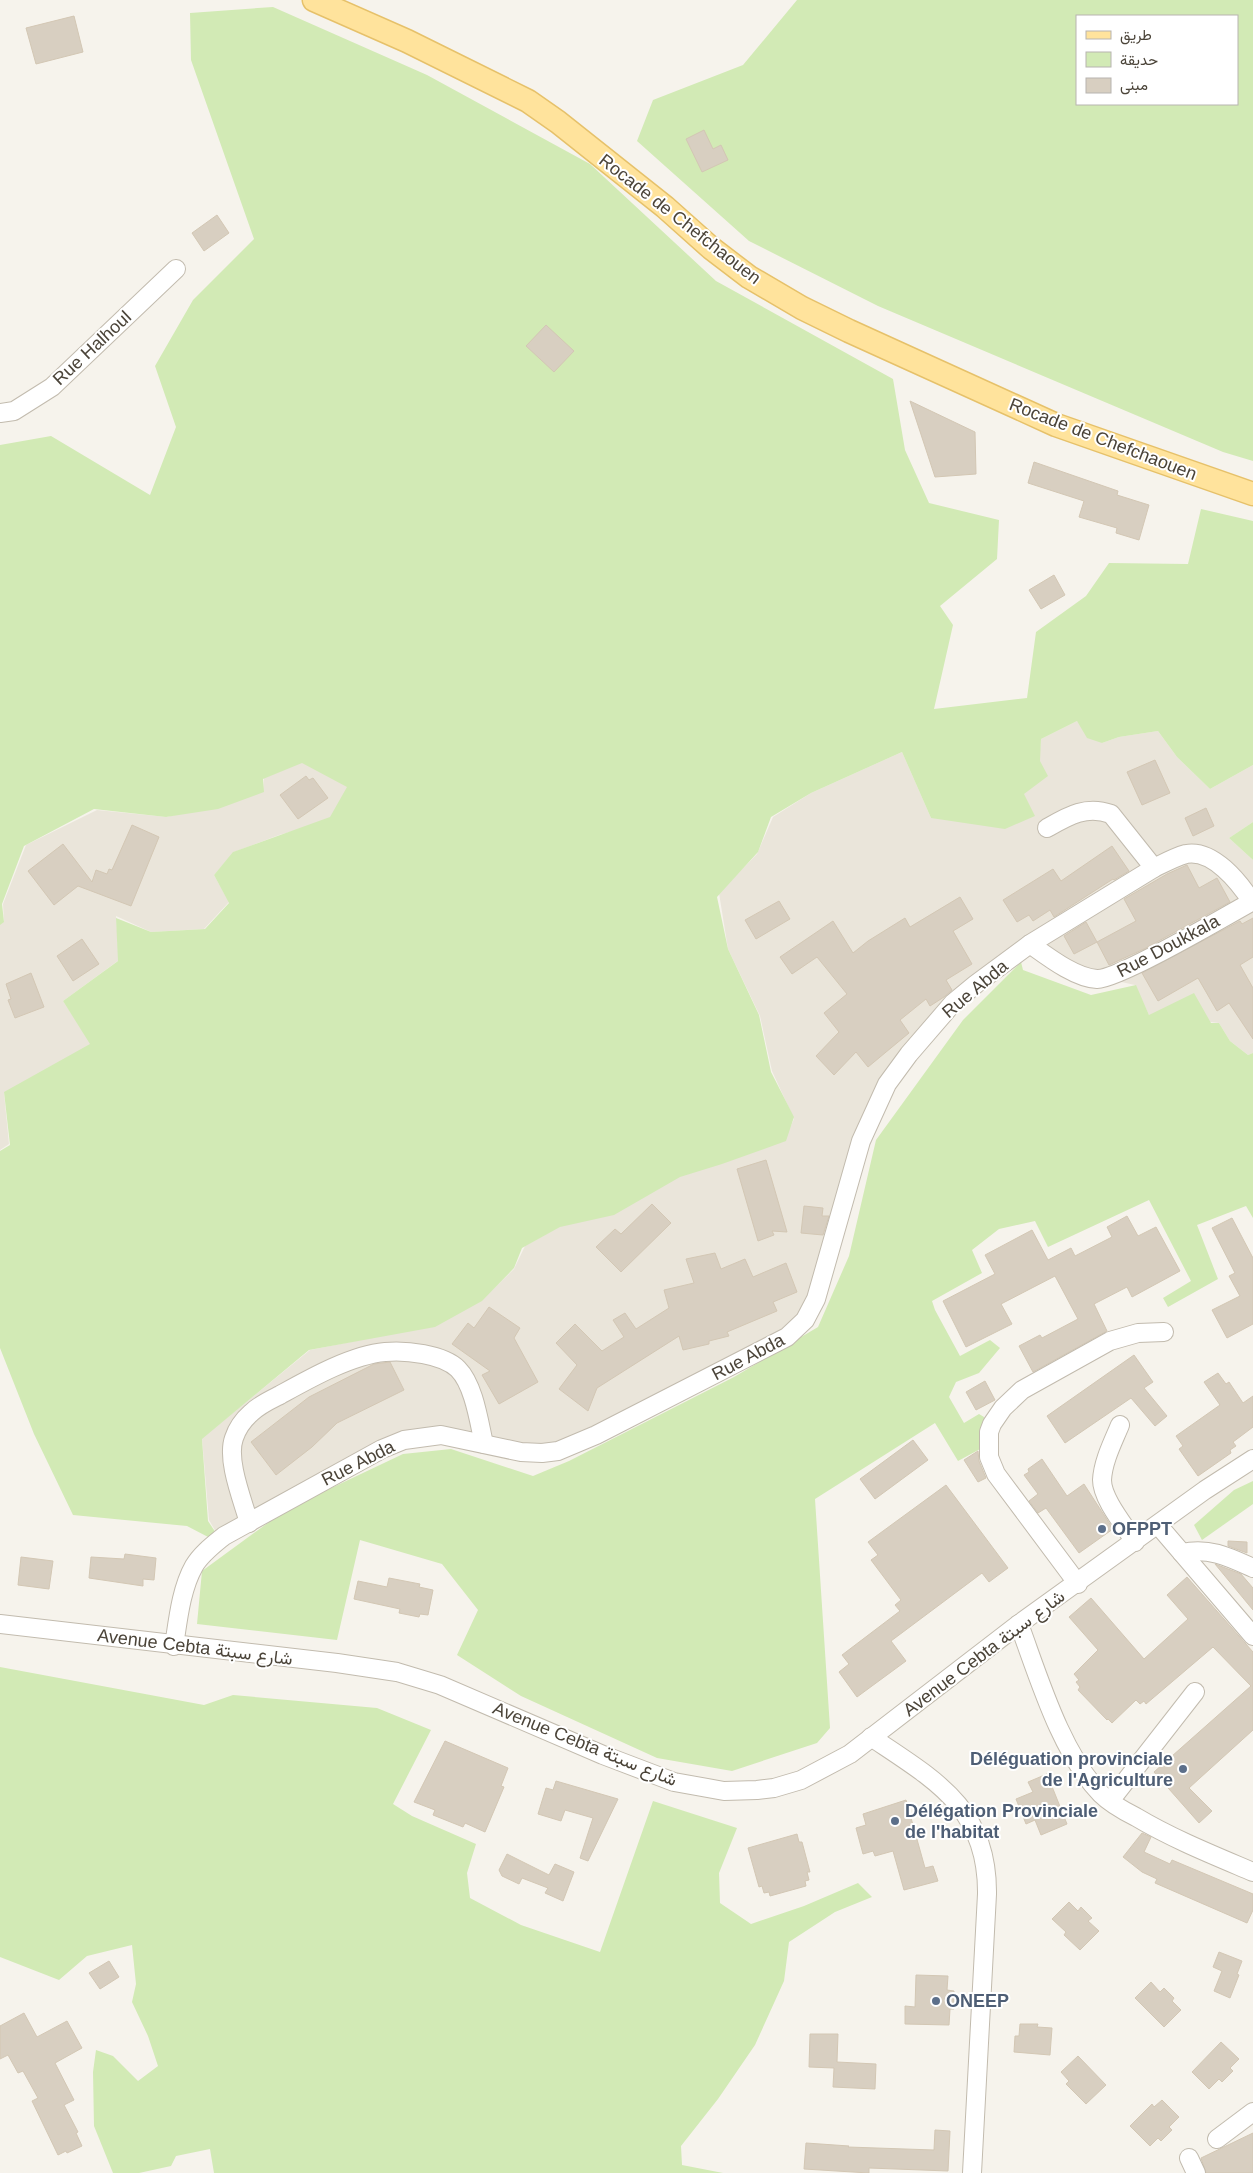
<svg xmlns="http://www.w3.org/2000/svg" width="1253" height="2173" viewBox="0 0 1253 2173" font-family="Helvetica,Vazirmatn,sans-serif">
	<rect width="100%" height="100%" fill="#f6f3ec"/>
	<g fill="#eae5da">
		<polygon points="1077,721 1102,743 1119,737 1158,731 1177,757 1210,789 1253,765 1253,822 1229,838 1253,860 1253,1053 1248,1055 1230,1041 1219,1023 1149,1015 1135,985 1076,972 1030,944 976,984 887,1084 805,1320 558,1451 421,1436 216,1532 209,1520 202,1438 310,1350 436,1325 482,1300 514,1269 525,1246 559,1227 679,1176 784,1141 794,1119 772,1071 760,1016 728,949 719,893 757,854 773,817 811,793 902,752 931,818 1024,794 1039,761 1041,739"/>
		<polygon points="302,762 349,786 329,821 279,835 234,852 214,875 229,902 204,929 151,932 116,916 119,960 63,1001 92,1045 4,1093 9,1144 0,1150 0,923 4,921 3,904 26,845 97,810 167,817 263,791 264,778"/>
	</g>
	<g fill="#d2eab5" fill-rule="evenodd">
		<path d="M797,0H1253V461L1223,452L878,306L749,241L637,141L653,100L743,65ZM1077,16H1237V104H1077Z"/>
		<polygon points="273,7 427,75 590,164 716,281 893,379 905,450 929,503 999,520 997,559 940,606 953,625 934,709 1027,698 1036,632 1086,596 1109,563 1188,564 1201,509 1253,521 1253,765 1210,789 1177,757 1158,731 1119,737 1102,743 1087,738 1077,721 1041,739 1040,761 1048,776 1024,794 1035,816 1005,829 931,818 902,752 811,793 771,817 758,852 717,897 728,949 759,1015 771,1072 794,1117 786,1141 722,1164 680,1177 614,1215 560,1227 522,1248 514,1268 482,1301 435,1327 309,1350 202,1439 208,1521 216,1533 210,1538 187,1526 73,1515 34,1434 0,1348 0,1151 10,1145 4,1092 90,1044 63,1001 118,961 116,918 151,932 205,929 229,903 214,875 233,852 330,817 347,787 302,763 263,779 264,792 218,809 166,817 94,809 24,846 2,904 4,922 0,925 0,445 51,436 150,495 176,427 155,366 193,300 254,239 191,60 190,13"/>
		<polygon points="1253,822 1253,860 1229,838"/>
		<polygon points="1021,962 1023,970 1091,995 1136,985 1149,1015 1194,993 1211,1023 1219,1023 1230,1041 1248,1055 1253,1053 1253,1218 1246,1206 1197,1225 1218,1279 1168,1307 1163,1298 1191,1281 1149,1200 1048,1247 1035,1221 999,1229 972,1250 982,1273 932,1301 935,1310 960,1356 990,1340 1000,1348 979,1373 956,1382 949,1397 964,1423 979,1414 984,1417 982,1448 958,1461 935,1423 815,1499 830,1728 817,1743 732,1771 657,1758 521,1696 457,1655 478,1610 442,1564 360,1540 337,1640 197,1624 202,1571 287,1509 403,1454 451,1449 533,1476 569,1461 734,1377 818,1327 849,1256 876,1140 963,1020"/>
		<polygon points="1253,1481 1253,1504 1202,1540 1194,1525 1234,1490"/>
		<polygon points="0,1667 204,1705 233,1695 377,1708 431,1730 393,1804 412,1816 476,1844 467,1873 470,1898 521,1925 600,1952 653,1801 737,1828 719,1873 720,1903 751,1924 804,1906 858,1883 872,1897 835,1912 789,1942 784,1981 755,2045 718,2099 681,2146 682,2165 723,2173 214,2173 210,2149 176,2156 171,2166 139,2173 113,2173 94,2126 93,2072 96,2050 113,2056 138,2081 158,2066 148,2036 132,2002 136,1984 132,1945 87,1956 59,1980 0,1957"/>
	</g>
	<g fill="#d8cfc1" stroke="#d3c7b4">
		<polygon points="74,16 83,52 36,64 26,28"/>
		<polygon points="704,130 713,149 721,145 728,160 702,172 686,139"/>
		<polygon points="217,215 229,233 204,251 192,233"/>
		<polygon points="546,325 574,351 554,372 526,346"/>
		<polygon points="910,401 975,432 976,474 935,477"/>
		<polygon points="1034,462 1118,491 1117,495 1149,505 1139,540 1116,533 1117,528 1079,517 1084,501 1028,483"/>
		<polygon points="1054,575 1065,595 1041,609 1029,590"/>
		<polygon points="1155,760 1170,793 1142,805 1127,772"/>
		<polygon points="306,776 309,780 313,778 328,798 298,819 280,795"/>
		<polygon points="1206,808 1214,826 1193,836 1185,818"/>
		<polygon points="132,825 159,837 131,906 78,886 54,905 28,871 63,844 92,882 96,870 107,874 109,869 112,870"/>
		<polygon points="1112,846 1129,871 1114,880 1113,879 1054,917 1050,910 1033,921 1029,915 1017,922 1003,900 1053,869 1061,881"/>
		<polygon points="1187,865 1199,888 1217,878 1230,902 1144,949 1109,965 1097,942 1136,921 1124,899 1167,874"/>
		<polygon points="960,897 973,919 953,931 972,964 946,980 952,990 944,997 930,1006 926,999 900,1020 909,1033 868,1067 856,1052 834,1075 816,1056 839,1032 824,1013 847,994 817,957 792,974 780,957 833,921 853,953 868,941 905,918 910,927"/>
		<polygon points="779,901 790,919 756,939 745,920"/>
		<polygon points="1253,918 1253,957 1240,965 1253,988 1253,1039 1229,1003 1217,1011 1198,978 1158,1001 1142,973 1240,921 1242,924"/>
		<polygon points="1086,922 1097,942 1074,954 1064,936"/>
		<polygon points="82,939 99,964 73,981 57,956"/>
		<polygon points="31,973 44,1007 15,1018 8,1000 11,999 6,984"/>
		<polygon points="766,1160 787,1232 772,1231 774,1235 758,1241 737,1169"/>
		<polygon points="652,1204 671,1223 621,1272 596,1247 615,1229 621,1234"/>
		<polygon points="804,1206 823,1208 822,1216 829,1216 823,1235 801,1233"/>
		<polygon points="1127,1216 1138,1236 1156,1227 1180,1271 1132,1297 1127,1287 1094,1304 1107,1331 1033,1372 1019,1346 1040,1335 1042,1338 1078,1319 1055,1276 1001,1304 1012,1324 966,1347 943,1301 995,1274 985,1255 1032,1230 1048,1260 1071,1248 1075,1256 1112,1237 1107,1227"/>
		<polygon points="1232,1218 1253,1258 1253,1324 1227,1338 1212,1310 1240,1296 1229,1276 1235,1273 1212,1228"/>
		<polygon points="715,1253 721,1269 745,1259 753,1277 786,1263 797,1292 773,1302 777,1311 727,1332 729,1336 709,1341 709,1344 683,1350 679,1336 597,1388 588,1411 559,1389 577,1365 556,1343 575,1324 602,1351 624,1337 613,1320 625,1313 636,1329 669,1308 664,1290 694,1283 686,1259"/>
		<polygon points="489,1307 520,1328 514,1338 538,1382 499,1404 482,1375 490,1371 452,1344 468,1323 474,1328"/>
		<polygon points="1134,1355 1153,1382 1144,1388 1167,1416 1155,1426 1131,1398 1065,1443 1047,1416"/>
		<polygon points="390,1362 404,1390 337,1423 312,1447 276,1475 251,1442 309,1397 374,1364"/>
		<polygon points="1218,1373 1226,1384 1229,1382 1243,1403 1253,1396 1253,1427 1233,1442 1236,1446 1230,1450 1231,1453 1198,1476 1179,1449 1183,1446 1176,1436 1220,1405 1204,1382"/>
		<polygon points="985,1381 995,1400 976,1410 966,1392"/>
		<polygon points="913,1440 928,1460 875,1499 860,1479"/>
		<polygon points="978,1451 979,1461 986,1478 978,1482 964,1460"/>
		<polygon points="1042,1459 1067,1496 1084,1484 1113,1529 1079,1553 1046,1508 1038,1513 1029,1501 1038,1494 1024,1475 1029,1472 1028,1469"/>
		<polygon points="946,1485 1008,1568 989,1582 982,1573 891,1641 906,1661 857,1697 839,1672 849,1664 842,1655 900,1611 895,1605 901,1600 871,1560 878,1555 868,1542"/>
		<polygon points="1228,1541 1247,1542 1247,1553 1228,1546"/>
		<polygon points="125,1554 156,1558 154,1580 143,1579 143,1586 89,1578 91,1557 124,1559"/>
		<polygon points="21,1557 53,1561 49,1589 18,1585"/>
		<polygon points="1215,1564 1241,1574 1253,1588 1253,1610"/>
		<polygon points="1187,1577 1253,1652 1253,1730 1189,1788 1212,1811 1199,1823 1154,1772 1251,1686 1213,1647 1146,1704 1144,1701 1140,1704 1136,1700 1112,1723 1108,1719 1107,1720 1078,1690 1080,1687 1076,1682 1079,1680 1074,1674 1098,1650 1069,1617 1091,1598 1144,1659 1188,1619 1167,1595"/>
		<polygon points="389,1578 420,1584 419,1587 433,1590 428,1615 420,1614 419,1617 399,1613 400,1609 354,1599 358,1581 387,1587"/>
		<polygon points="445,1741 508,1768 501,1786 504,1787 485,1832 465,1823 463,1827 433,1815 435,1810 414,1802"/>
		<polygon points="1047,1774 1067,1824 1041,1835 1035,1820 1026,1824 1016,1799 1033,1792 1028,1782"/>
		<polygon points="556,1781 618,1799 588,1861 580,1858 593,1818 565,1810 561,1821 538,1814 546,1788 553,1790"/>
		<polygon points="906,1800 925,1868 933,1866 938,1881 904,1890 893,1851 875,1856 873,1851 863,1854 856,1828 866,1825 863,1814"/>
		<polygon points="1142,1833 1151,1837 1144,1852 1170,1864 1172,1860 1253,1894 1253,1910 1247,1923 1155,1883 1157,1879 1142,1872 1123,1857"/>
		<polygon points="797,1834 799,1842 802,1842 810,1872 807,1872 809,1880 805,1881 806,1886 770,1896 769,1892 764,1893 762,1886 759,1887 748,1848"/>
		<polygon points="507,1854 549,1875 555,1864 574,1872 563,1901 545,1893 548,1888 522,1878 519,1884 502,1876 499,1870"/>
		<polygon points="1069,1902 1078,1911 1081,1907 1092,1918 1088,1921 1099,1931 1080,1950 1064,1935 1066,1932 1052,1919"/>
		<polygon points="1219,1952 1242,1961 1237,1974 1239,1975 1230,1998 1214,1991 1222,1971 1213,1967"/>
		<polygon points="109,1961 119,1977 100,1989 89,1973"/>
		<polygon points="916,1975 948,1976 947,1990 954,1991 954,2009 950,2009 949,2025 905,2024 905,2006 915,2007"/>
		<polygon points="1151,1982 1160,1992 1164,1988 1174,1998 1172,2001 1181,2010 1164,2027 1135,1998"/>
		<polygon points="24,2013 37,2037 67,2021 82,2048 55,2063 74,2100 64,2105 78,2132 76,2133 82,2146 67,2153 66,2151 58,2155 32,2101 38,2098 23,2071 18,2073 8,2055 0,2059 0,2026"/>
		<polygon points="1020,2024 1038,2024 1037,2027 1052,2028 1050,2055 1014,2052 1015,2036 1019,2036"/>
		<polygon points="810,2034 838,2034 837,2062 876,2064 875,2089 833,2087 834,2068 809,2067"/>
		<polygon points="1221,2042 1239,2059 1230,2068 1233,2071 1222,2082 1219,2079 1209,2089 1192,2072"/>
		<polygon points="1078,2056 1106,2085 1086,2104 1066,2084 1069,2081 1061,2072"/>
		<polygon points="1162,2100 1179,2117 1169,2127 1172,2130 1161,2141 1158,2138 1150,2146 1130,2126 1152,2104 1154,2107"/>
		<polygon points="935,2130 950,2131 948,2171 869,2168 869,2173 804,2169 806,2143 849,2146 848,2147 934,2150"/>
		<polygon points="1253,2133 1253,2173 1206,2173 1201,2158"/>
	</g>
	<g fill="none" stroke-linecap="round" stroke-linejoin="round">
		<g stroke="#c2bbae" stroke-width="20">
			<g id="minor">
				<polyline points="0,413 14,411 52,387 176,269"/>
				<path d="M1047,828C1068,816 1086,805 1111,814L1154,868"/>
				<path d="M1030,944C1047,956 1075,978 1097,979C1117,980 1228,915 1253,901"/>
				<path d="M1120,1425C1113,1442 1103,1461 1102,1480C1102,1499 1125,1526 1135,1542"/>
				<path d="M249,1523C243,1501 226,1460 234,1438C237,1429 243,1420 251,1413C259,1405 270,1400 280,1395C309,1379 351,1355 385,1352C405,1350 443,1354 458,1369C474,1385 479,1422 484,1444"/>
				<polyline points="1158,1525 1253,1636"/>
				<path d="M1182,1553C1209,1547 1229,1557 1253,1568"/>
				<polyline points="1078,1584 996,1474 989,1457 989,1432 992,1424 1003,1408 1022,1390 1110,1341 1138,1333 1164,1332"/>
				<polyline points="0,1624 337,1663 397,1672 440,1685 603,1755 674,1782 724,1791 757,1790 774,1788 801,1780 850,1754 1019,1624 1205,1490 1253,1459"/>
				<path d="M1019,1624C1039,1678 1061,1753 1101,1794C1111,1804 1124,1811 1136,1817C1173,1839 1213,1855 1253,1872"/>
				<path d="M174,1646C178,1620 181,1589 194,1566C201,1554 213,1545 224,1536L382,1449L404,1440L441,1435L521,1452L542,1453L558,1451L596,1435L787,1337L805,1320L816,1299L861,1141L887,1084L909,1054L953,1003L976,984L1030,944L1154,868C1164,863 1175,857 1186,854C1213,849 1239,882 1252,902"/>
				<path d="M871,1737C935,1780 988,1808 987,1894L972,2173"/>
				<polyline points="1110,1801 1195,1692"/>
				<polyline points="1217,2139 1253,2112"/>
				<polyline points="1189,2158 1196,2173"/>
			</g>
		</g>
		<g stroke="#e6c16a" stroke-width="25">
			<polyline id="major" points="314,0 407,41 528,101 558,122 665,207 711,248 749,277 802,308 849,331 1056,425 1253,494"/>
		</g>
		<use href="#minor" stroke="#fff" stroke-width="18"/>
		<use href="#major" stroke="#ffe39c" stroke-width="22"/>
	</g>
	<g fill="#5c6f8a" stroke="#fff" stroke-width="2">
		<circle cx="1102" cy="1529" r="5"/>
		<circle cx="1183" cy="1769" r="5"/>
		<circle cx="895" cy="1821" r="5"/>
		<circle cx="936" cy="2001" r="5"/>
	</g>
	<g text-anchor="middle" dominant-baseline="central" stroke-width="4" stroke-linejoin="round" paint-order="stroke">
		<g font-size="18" fill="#4b4439" stroke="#fff">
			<text transform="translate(680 219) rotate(38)">Rocade de Chefchaouen</text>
			<text transform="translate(92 348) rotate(-43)">Rue Halhoul</text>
			<text transform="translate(1103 439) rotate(21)">Rocade de Chefchaouen</text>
			<text transform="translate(1168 946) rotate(-28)">Rue Doukkala</text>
			<text transform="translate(975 989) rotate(-40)">Rue Abda</text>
			<text transform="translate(748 1357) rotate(-28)">Rue Abda</text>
			<text transform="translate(358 1463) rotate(-27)">Rue Abda</text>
			<text transform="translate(195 1647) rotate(7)">Avenue Cebta شارع سبتة</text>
			<text transform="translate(984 1653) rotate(-37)">Avenue Cebta شارع سبتة</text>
			<text transform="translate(585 1744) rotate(22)">Avenue Cebta شارع سبتة</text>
		</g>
		<g font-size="18" font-weight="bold" fill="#4e5e75" stroke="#fff" text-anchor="start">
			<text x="1112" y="1529">OFPPT</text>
			<text x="1173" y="1759" text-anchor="end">Déléguation provinciale<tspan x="1173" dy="21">de l'Agriculture</tspan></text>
			<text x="905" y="1811">Délégation Provinciale<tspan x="905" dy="21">de l'habitat</tspan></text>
			<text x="946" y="2001">ONEEP</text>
		</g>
	</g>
	<rect x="1076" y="15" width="162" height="90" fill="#ffffff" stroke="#b7b4b0"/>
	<rect x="1086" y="31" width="25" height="8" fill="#ffe39c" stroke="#b7b4b0"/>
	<text x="1120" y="40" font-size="15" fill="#4b4439">طريق</text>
	<rect x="1086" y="52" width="25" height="15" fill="#d2eab5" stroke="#b7b4b0"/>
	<text x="1120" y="65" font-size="15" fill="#4b4439">حديقة</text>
	<rect x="1086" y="78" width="25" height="15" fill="#d8cfc1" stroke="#b7b4b0"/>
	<text x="1120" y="90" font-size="15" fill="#4b4439">مبنى</text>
</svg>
